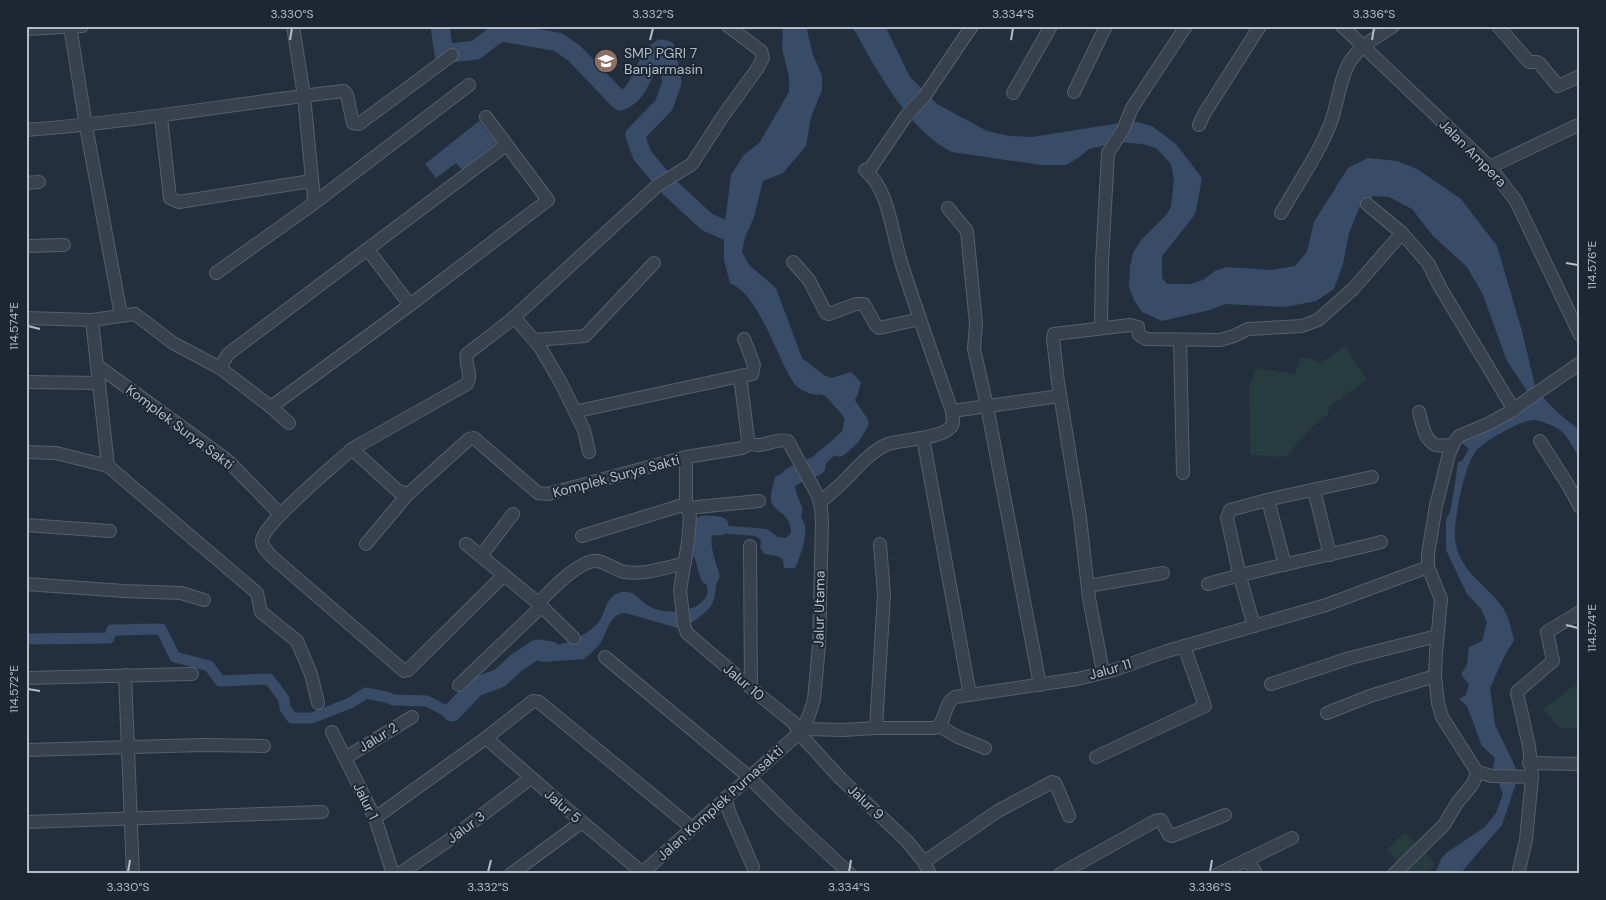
<svg xmlns="http://www.w3.org/2000/svg" width="1606" height="900" viewBox="0 0 1606 900" font-family="'DM Sans',sans-serif">
	<rect width="100%" height="100%" fill="#242f3e"/>
	<g fill="#263c3f">
		<polygon points="1345,346 1367,380 1329,407 1328,414 1313,426 1285,457 1250,455 1249,387 1256,368 1295,374 1300,358 1310,358 1320,363"/>
		<polygon points="1579,682 1580,728 1560,728 1543,709"/>
		<polygon points="1405,832 1435,864 1426,874 1402,874 1405,870 1387,850"/>
	</g>
	<g fill="#394c67">
		<path d="M783,26H809L807,31L813,55L822,76V90L811,117L806,146L783,173L763,181L754,217L745,237L742,252L749,265L776,288L802,358L824,375L831,378L851,372L861,382L857,397L852,402L858,422L853,436L812,478L806,481L792,476L786,479C782,497 801,509 805,526C807,537 800,558 795,568H784L783,560L778,556L764,554L760,547L761,540L755,536L706,532L700,536C697,552 708,561 717,573C716,582 716,596 712,604C707,613 689,625 681,629L626,613C610,613 608,630 601,642C597,648 590,654 584,659L542,662L535,660L526,654L538,646C556,649 584,638 597,624C607,613 604,597 621,592C633,589 639,600 647,605C658,612 671,613 684,610C689,609 694,608 698,605C700,603 705,600 706,597C713,585 695,559 689,548L695,523L767,529L778,537L786,538L791,533C792,511 770,513 771,497C771,491 774,484 775,477L811,458L842,432L845,417C839,412 828,397 823,395C820,394 816,395 812,394C806,393 796,387 793,382C776,355 759,295 730,283L724,260V231L731,175L743,156L760,142L789,92V77L782,48Z"/>
		<path d="M851,26H885L910,77L937,104L987,131L1009,136L1032,137L1133,121L1152,126L1176,144L1202,178L1196,211L1193,217L1162,256V278L1167,284H1190L1203,280L1215,271L1226,267L1271,270L1295,266L1307,252L1314,222L1348,168L1368,158L1397,161L1417,169L1461,199L1497,246L1522,331L1536,390L1557,412L1580,431V458C1575,451 1567,435 1560,430C1557,427 1539,420 1535,420C1523,419 1482,442 1475,452C1464,468 1454,518 1455,537C1457,571 1486,583 1503,608C1509,617 1511,629 1514,640L1503,659L1490,688L1495,725L1515,766L1517,780L1502,825L1460,874H1435L1441,859L1446,853L1485,827L1496,813L1503,794L1493,768L1495,758L1482,746L1467,706L1459,699L1466,695L1469,685L1461,674L1467,665L1469,647L1482,641L1487,622L1481,609L1467,594L1446,550V519L1450,512L1454,491L1458,462L1462,461L1469,449L1458,440L1529,394L1507,361L1483,295L1467,267L1433,236L1412,209L1389,197L1374,196L1360,206L1349,233L1343,264L1334,289L1316,301L1285,307L1225,304L1210,310L1162,321L1142,312L1134,300L1129,287L1130,267L1133,253L1141,240L1167,214L1171,207L1174,179L1171,164L1156,148L1142,144L1120,142L1089,149L1078,158L1066,165H1041L952,152C917,135 891,93 871,60C864,48 859,36 851,26Z"/>
		<polygon points="479,121 497,143 462,170 456,163 436,178 425,164"/>
	</g>
	<g fill="none" stroke-linecap="round" stroke-linejoin="round">
		<polyline stroke="#394c67" stroke-width="11" points="26,639 109,638 112,630 161,629 175,657 209,666 220,681 269,679 284,699 285,708 292,718 312,718 350,703 366,693 386,697 394,700 427,701 444,710 452,712"/>
		<g stroke="#394c67" stroke-width="19">
			<path d="M440,26L444,54L476,50L494,36L502,32L558,42L574,53L620,101C644,93 642,61 661,49L666,50L672,82L664,105L635,135L642,155L668,186L707,222L725,230L741,224"/>
			<polyline points="839,447 851,436 859,423 846,404 842,400"/>
			<path d="M793,510C778,476 787,479 816,466"/>
			<path d="M710,576C704,558 699,543 704,525L719,526"/>
			<polyline points="452,712 476,687 500,678 516,663 537,649 551,651"/>
		</g>
		<g stroke="#565f6c" stroke-width="14">
			<g id="minor">
				<polyline points="70,26 86,126 121,315"/>
				<polyline points="1342,26 1490,167 1516,201 1580,335"/>
				<polyline points="1498,26 1529,62 1537,62 1540,64 1558,86 1580,76"/>
				<polyline points="26,29 82,26"/>
				<polyline points="1074,92 1106,26"/>
				<polyline points="1013,93 1051,26"/>
				<polyline points="161,117 170,198 179,202 311,181"/>
				<polyline points="1199,125 1204,114 1260,26"/>
				<path d="M26,130C133,122 238,103 344,91L347,95L353,123L359,124L452,55"/>
				<polyline points="1490,167 1576,126"/>
				<polyline points="868,172 906,116 924,97 972,26"/>
				<polyline points="26,183 39,182"/>
				<polyline points="313,204 469,85"/>
				<polyline points="948,208 967,231 976,324 974,349 987,406 1040,685"/>
				<path d="M1281,213C1298,183 1319,154 1331,122C1338,103 1340,76 1351,60C1361,45 1379,36 1393,26"/>
				<polyline points="1402,233 1428,263 1440,287 1514,410"/>
				<polyline points="26,246 64,245"/>
				<polyline points="368,250 410,305"/>
				<polyline points="793,262 809,280 826,313 829,314 856,304 864,304 875,324 879,328 920,319"/>
				<polyline points="216,273 313,204 314,199 304,96 293,26"/>
				<polyline points="514,317 540,347 561,383 584,430 589,452"/>
				<polyline points="26,318 92,320 135,314 173,343 220,368 271,407 289,423"/>
				<polyline points="92,320 108,466 257,593 261,612 297,641 311,674 318,703"/>
				<polyline points="1101,328 1102,262 1108,153 1123,130 1132,108 1186,26"/>
				<polyline points="535,340 585,336 654,263"/>
				<polyline points="1180,340 1183,473"/>
				<polyline points="98,366 227,460 280,514"/>
				<polyline points="220,368 228,354 506,145"/>
				<polyline points="740,376 752,374 754,365 744,339"/>
				<polyline points="26,382 99,383"/>
				<polyline points="271,407 410,305 548,200 486,117"/>
				<polyline points="952,411 1060,396"/>
				<path d="M1419,412C1422,422 1424,441 1436,445C1440,446 1447,445 1452,445"/>
				<polyline points="923,438 970,695"/>
				<polyline points="1540,441 1568,485 1580,507"/>
				<path d="M352,449L467,384C473,373 464,364 467,354L511,320L658,185L692,164L723,116L757,69L763,58L761,51L728,26"/>
				<polyline points="26,452 56,453 108,466"/>
				<polyline points="686,457 686,504 690,517 688,542 680,590 684,625 687,633 758,694 793,722 799,733 841,779 907,841 924,862 930,874"/>
				<polyline points="1314,490 1330,555"/>
				<polyline points="1268,500 1285,565"/>
				<path d="M820,502C827,496 835,490 841,484C856,470 869,452 888,444C902,439 949,439 953,423C953,419 952,414 952,411C935,363 918,314 902,265C892,236 890,190 865,170"/>
				<polyline points="687,508 759,501"/>
				<polyline points="26,525 110,531"/>
				<polyline points="582,536 686,504"/>
				<polyline points="366,544 408,494"/>
				<polyline points="466,544 504,575"/>
				<polyline points="750,546 751,687"/>
				<polyline points="481,556 513,514"/>
				<polyline points="26,584 124,591 181,593 204,600"/>
				<path d="M1208,584C1265,567 1324,557 1381,542"/>
				<polyline points="1088,586 1163,573"/>
				<path d="M538,603C553,589 569,570 589,562C601,557 613,570 625,572C645,575 665,568 685,563"/>
				<polyline points="1254,626 1240,577 1227,518 1230,510 1271,499 1372,477"/>
				<path d="M574,638L538,603L504,575L408,670L404,671L271,556C267,551 261,546 262,540C265,522 336,464 352,449L398,491L408,494L469,439L474,438L538,493L548,494L686,457L742,448L746,446L748,439L740,376L578,411"/>
				<polyline points="605,657 749,777 789,817 850,874"/>
				<polyline points="1103,672 1089,598 1080,518 1058,382 1053,338 1054,334 1130,325 1138,327 1139,335 1146,339 1220,340 1234,336 1248,329 1302,326 1318,320 1353,289 1402,233 1367,204"/>
				<polyline points="125,675 133,874"/>
				<polyline points="26,678 192,674"/>
				<polyline points="1271,684 1350,658 1437,636"/>
				<polyline points="459,685 541,607"/>
				<polyline points="1327,713 1370,696 1435,676"/>
				<polyline points="939,726 958,737 985,748"/>
				<polyline points="876,728 884,595 880,544"/>
				<polyline points="332,732 375,818 393,874"/>
				<path d="M799,733L809,729L842,730L876,728H935C947,722 943,704 955,697L1077,679L1114,670L1164,652L1326,605L1428,567"/>
				<polyline points="486,738 582,822 644,874"/>
				<polyline points="26,750 203,745 264,746"/>
				<polyline points="1096,757 1205,706 1184,646"/>
				<polyline points="345,758 412,717"/>
				<polyline points="1529,763 1580,764"/>
				<polyline points="1532,777 1492,776 1477,772 1442,717 1438,703 1435,676 1436,653 1441,599 1428,567 1428,554 1436,506 1449,454 1455,441 1459,436 1488,424 1508,413 1580,363"/>
				<polyline points="725,798 730,814 753,867"/>
				<polyline points="375,818 486,738 533,701 539,702 691,827"/>
				<polyline points="26,822 322,812"/>
				<polyline points="1248,859 1256,874"/>
				<polyline points="924,862 998,811 1052,782 1055,783 1057,787 1069,816"/>
				<polyline points="399,874 445,843 531,778"/>
				<polyline points="511,874 582,822"/>
				<path d="M641,874L799,733L808,718L814,700L819,645L822,522L821,508L818,496L788,441C773,437 763,450 748,443"/>
				<polyline points="1060,874 1155,821 1161,820 1169,835 1172,836 1225,815"/>
				<polyline points="1218,874 1292,838"/>
				<polyline points="1394,874 1444,825 1457,803 1472,785 1476,776 1477,772"/>
				<polyline points="1518,874 1526,840 1532,777 1529,746 1517,693 1518,691 1553,661 1547,632 1580,612"/>
			</g>
		</g>
		<use href="#minor" stroke="#38414e" stroke-width="12"/>
	</g>
	<path fill="none" stroke="#b4bcc9" stroke-width="2" d="M290,40L292,28M650,40L653,28M1011,40L1013,28M1372,40L1374,28M1566,263L1578,265M28,326L40,329M1566,625L1578,628M28,689L40,691M128,872L130,860M488,872L491,860M849,872L851,860M1210,872L1212,860"/>
	<defs>
		<g id="school-disc" transform="scale(1.25)"><circle r="9.5" fill="#8d6e63" stroke="#1d2633"/><path d="M0-5L7-2L0 1L-7-2ZM-4 1L0 2.5L4 1V4Q0 6-4 4Z" fill="#fff"/></g>
	</defs>
	<g fill-rule="evenodd">
		<use href="#school-disc" x="606" y="61"/>
	</g>
	<g text-anchor="middle" dominant-baseline="central" stroke-width="4" stroke-linejoin="round" paint-order="stroke">
		<g font-size="14" fill="#b4bcc9" stroke="#1d2633" text-anchor="start">
			<text x="624" y="53">SMP PGRI 7<tspan x="624" dy="16">Banjarmasin</tspan></text>
		</g>
		<g font-size="14" fill="#b4bcc9" stroke="#1d2633">
			<text transform="translate(1473 153) rotate(45)">Jalan Ampera</text>
			<text transform="translate(180 427) rotate(37)">Komplek Surya Sakti</text>
			<text transform="translate(616 476) rotate(-15)">Komplek Surya Sakti</text>
			<text transform="translate(819 609) rotate(-89)">Jalur Utama</text>
			<text transform="translate(1110 669) rotate(-16)">Jalur 11</text>
			<text transform="translate(744 682) rotate(40)">Jalur 10</text>
			<text transform="translate(378 737) rotate(-32)">Jalur 2</text>
			<text transform="translate(366 801) rotate(64)">Jalur 1</text>
			<text transform="translate(866 802) rotate(43)">Jalur 9</text>
			<text transform="translate(720 803) rotate(-42)">Jalan Komplek Purnasakti</text>
			<text transform="translate(563 806) rotate(41)">Jalur 5</text>
			<text transform="translate(466 827) rotate(-37)">Jalur 3</text>
		</g>
	</g>
	<rect width="1606" height="900" fill="none" stroke="#1d2633" stroke-width="55"/>
	<rect x="28" y="28" width="1550" height="844" fill="none" stroke="#b4bcc9" stroke-width="2"/>
	<g font-size="12" text-anchor="middle" fill="#b4bcc9">
		<text x="292" y="18">3.330°S</text>
		<text x="653" y="18">3.332°S</text>
		<text x="1013" y="18">3.334°S</text>
		<text x="1374" y="18">3.336°S</text>
		<text transform="translate(1592 265) rotate(-90)" y="4">114.576°E</text>
		<text transform="translate(14 326) rotate(-90)" y="4">114.574°E</text>
		<text transform="translate(1592 628) rotate(-90)" y="4">114.574°E</text>
		<text transform="translate(14 689) rotate(-90)" y="4">114.572°E</text>
		<text x="128" y="891">3.330°S</text>
		<text x="488" y="891">3.332°S</text>
		<text x="849" y="891">3.334°S</text>
		<text x="1210" y="891">3.336°S</text>
	</g>
</svg>
